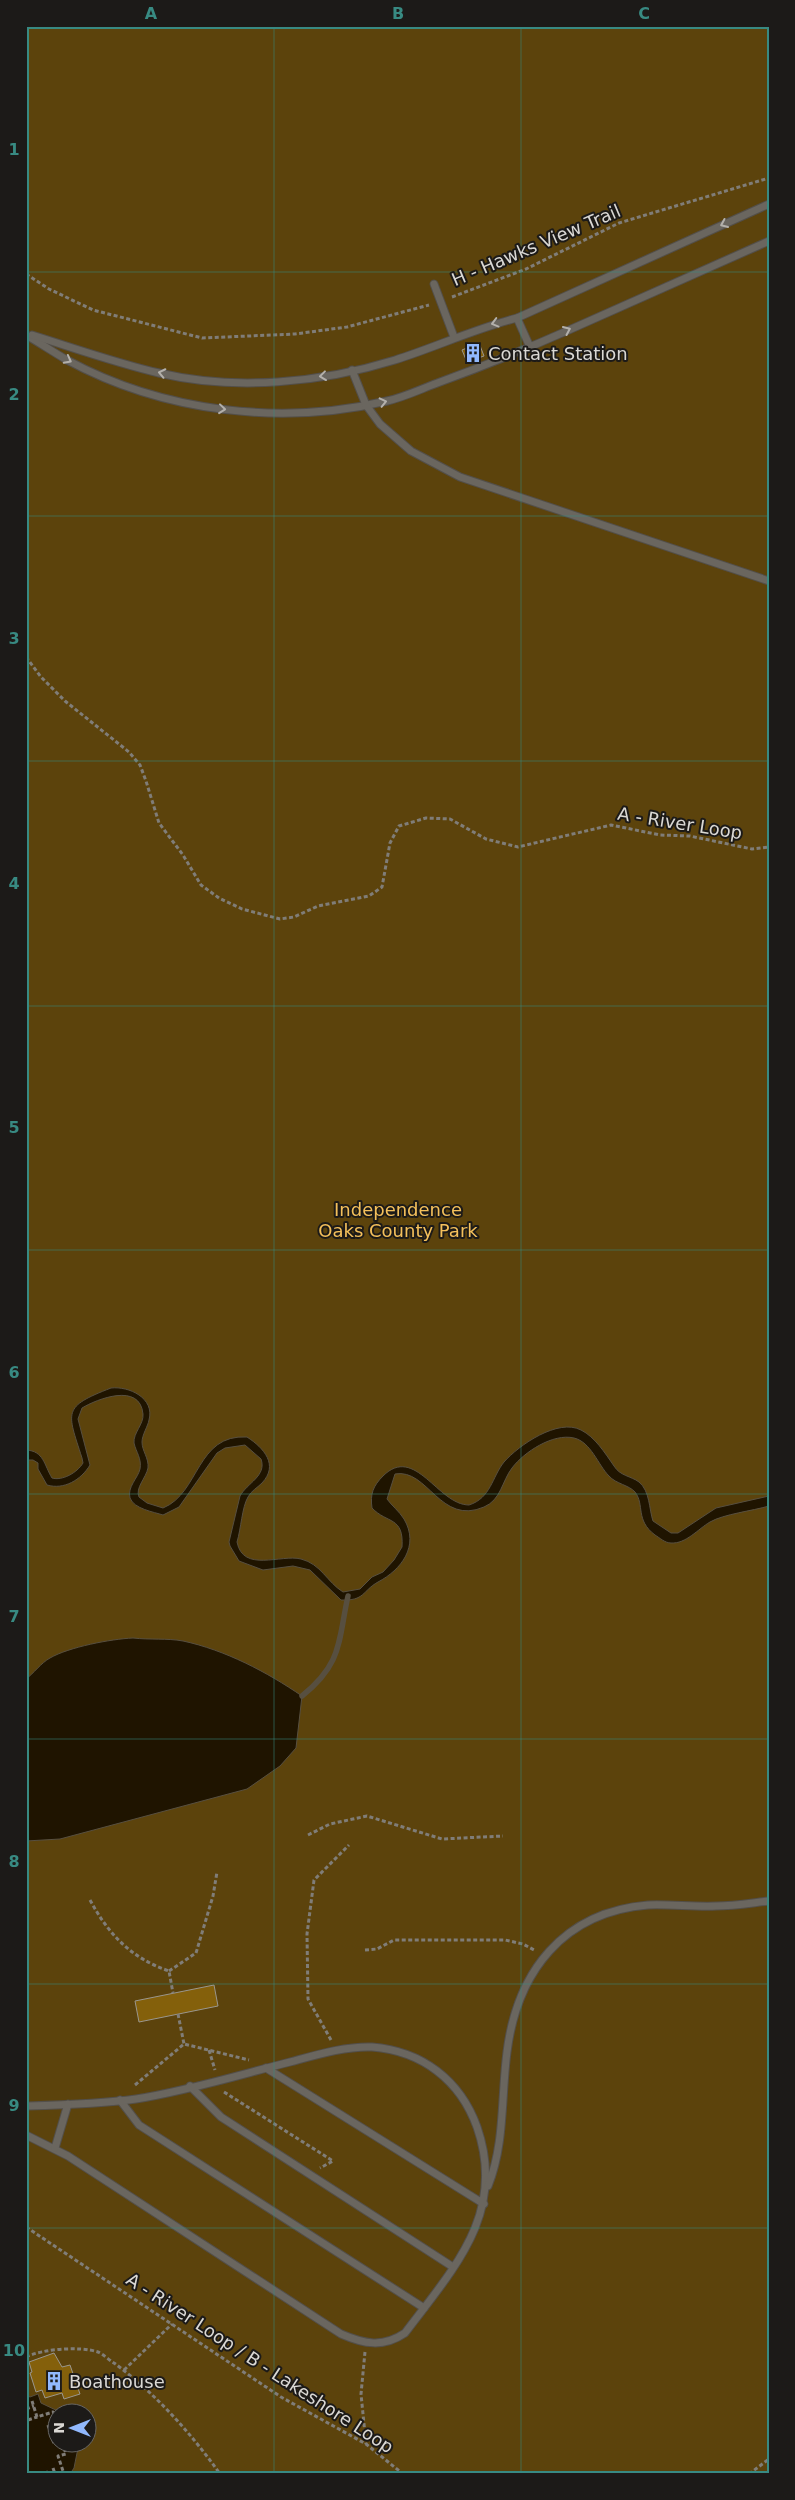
<svg xmlns="http://www.w3.org/2000/svg" width="795" height="2500" viewBox="0 0 795 2500" font-family="'DejaVu Sans',sans-serif">
	<rect width="100%" height="100%" fill="#36322c"/>
	<path fill="#5c430c" fill-rule="evenodd" d="M26,26H769V2474H26ZM58,2412H88V2442H58Z"/>
	<g fill="#1f1400" stroke="#574f40">
		<path d="M111,1388C129,1386 155,1398 149,1420C148,1426 142,1435 142,1442C142,1451 149,1458 148,1468C146,1478 135,1488 139,1497L147,1503L163,1508C200,1493 196,1434 247,1437C264,1448 279,1465 262,1483C257,1488 251,1491 248,1497C242,1507 241,1529 237,1542C243,1573 281,1554 301,1559C321,1564 327,1582 343,1592L360,1589L372,1577L383,1572L394,1560L402,1547C404,1516 387,1524 372,1508C370,1494 373,1486 383,1476C415,1444 438,1505 469,1505C491,1498 492,1477 504,1462C519,1445 558,1418 581,1430C595,1437 605,1453 614,1466C620,1476 631,1476 639,1482C650,1491 649,1509 653,1521L671,1533H678L716,1508L769,1496V1506C752,1511 724,1514 710,1522C698,1529 686,1544 671,1543C665,1543 660,1538 655,1535C635,1520 645,1505 635,1492C629,1485 616,1484 609,1476C598,1465 591,1442 574,1438C553,1433 524,1452 512,1468C502,1481 501,1500 484,1507C440,1526 428,1468 395,1474L387,1499C392,1506 399,1511 404,1519C420,1546 401,1570 378,1582C362,1591 365,1601 341,1600L310,1570L293,1566L263,1570L239,1561L230,1546L229,1542L240,1496C247,1483 267,1476 261,1459L245,1445L225,1448L217,1453L179,1507L163,1515C154,1512 134,1509 130,1498C127,1487 138,1478 140,1469C142,1459 136,1452 134,1443C133,1433 144,1424 143,1414C140,1382 97,1399 82,1408L78,1419L90,1465C81,1480 64,1490 47,1485L38,1469V1463L33,1460H26V1450C44,1451 44,1465 52,1478C62,1481 77,1473 83,1463L82,1458C67,1411 62,1407 111,1388Z"/>
		<path d="M133,1638C150,1640 167,1638 183,1641C225,1650 267,1672 302,1696L296,1748L280,1766L247,1789L60,1839L26,1841V1679C34,1673 41,1663 50,1658C69,1647 111,1639 133,1638Z"/>
		<polygon points="38,2394 41,2403 60,2412 58,2412 58,2442 88,2442 88,2423 91,2437 87,2446 78,2448 74,2468 70,2474 26,2474 26,2395 30,2397"/>
	</g>
	<g fill="none" stroke-linecap="round" stroke-linejoin="round">
		<path stroke="#574f40" stroke-width="5.5" d="M302,1696C343,1663 338,1641 348,1596"/>
	</g>
	<g fill="#84600b" stroke="#9a968e">
		<polygon points="479,343 484,356 467,362 462,350"/>
		<polygon points="214,1985 218,2006 139,2022 135,2001"/>
		<polygon points="54,2353 62,2367 70,2365 80,2394 64,2399 62,2393 45,2398 42,2390 36,2392 30,2373 32,2372 29,2362"/>
	</g>
	<g fill="none" stroke-linecap="round" stroke-linejoin="round">
		<g stroke="#534f4a" stroke-width="9">
			<g id="service">
				<polyline points="434,284 454,337"/>
				<polyline points="517,318 530,347"/>
				<path d="M26,335C40,343 53,352 67,360C163,412 281,426 387,401C405,397 423,388 440,382C484,366 526,349 569,330C635,300 702,271 769,241"/>
				<path d="M32,335C74,348 116,363 159,373C235,391 321,383 395,360C436,347 474,329 517,318L769,204"/>
				<polyline points="352,370 366,405 380,424 411,451 460,477 769,581"/>
				<polyline points="266,2068 484,2204"/>
				<polyline points="190,2086 221,2117 453,2267"/>
				<polyline points="120,2100 139,2125 424,2308"/>
				<path d="M26,2106C62,2105 100,2104 136,2099C187,2091 239,2075 290,2062C316,2055 345,2046 372,2047C422,2051 460,2080 477,2127C507,2213 454,2268 405,2333C383,2348 364,2344 341,2334L68,2156L26,2135"/>
				<polyline points="55,2148 68,2104"/>
				<path d="M488,2186C505,2144 501,2097 507,2052C517,1972 563,1912 648,1905C670,1904 694,1907 716,1906C734,1906 751,1903 769,1901"/>
			</g>
		</g>
		<g stroke="#807d78" stroke-width="3" stroke-dasharray="4 2.5" stroke-linecap="butt">
			<polyline points="26,274 49,289 93,310 202,338 295,334 347,327 429,305"/>
			<polyline points="452,297 526,269 619,223 769,178"/>
			<polyline points="26,657 41,677 65,701 129,752 140,765 146,781 159,823 183,855 201,885 219,898 242,909 280,919 294,917 318,906 369,896 382,887 390,843 399,826 426,818 450,819 486,839 518,847 611,825 660,835 690,836 752,849 769,847"/>
			<polyline points="308,1835 330,1824 367,1816 442,1839 503,1836"/>
			<path d="M90,1900C109,1935 131,1958 169,1971L173,1993"/>
			<polyline points="365,1950 377,1949 394,1940 505,1940 523,1944 536,1951"/>
			<polyline points="169,1971 196,1953 213,1896 217,1872"/>
			<polyline points="178,2014 184,2044"/>
			<polyline points="331,2040 308,1999 307,1934 314,1880 349,1845"/>
			<polyline points="209,2050 215,2070"/>
			<polyline points="135,2085 184,2044 249,2060"/>
			<polyline points="224,2092 333,2161 320,2168"/>
			<polyline points="26,2227 281,2397 366,2444 403,2474"/>
			<polyline points="365,2352 361,2394 366,2444"/>
			<path d="M26,2357C42,2349 80,2346 98,2352C103,2354 109,2360 114,2363C154,2392 191,2433 220,2474"/>
			<polyline points="124,2370 172,2324"/>
			<polyline points="32,2401 37,2417 53,2412 58,2423"/>
			<polyline points="26,2409 34,2406"/>
			<polyline points="77,2410 78,2412"/>
			<polyline points="28,2420 37,2417"/>
			<polyline points="47,2427 57,2424"/>
			<polyline points="52,2442 58,2440"/>
			<polyline points="62,2442 66,2454 58,2456 64,2474"/>
			<polyline points="53,2468 55,2474"/>
			<polyline points="46,2471 47,2474"/>
			<polyline points="38,2473 39,2474"/>
			<polyline points="749,2474 769,2459"/>
		</g>
		<use href="#service" stroke="#6a665f" stroke-width="7"/>
	</g>
	<defs><path id="oneway-chevron" d="M-2-3.5L2.5 0L-2 3.5" fill="none" stroke-width="1.6" stroke-linecap="round" stroke-linejoin="round" transform="scale(1.25)"/></defs>
	<g stroke="#b3b0ab">
		<use href="#oneway-chevron" transform="translate(724 224) rotate(156)"/>
		<use href="#oneway-chevron" transform="translate(495 323) rotate(165)"/>
		<use href="#oneway-chevron" transform="translate(567 330) rotate(-24)"/>
		<use href="#oneway-chevron" transform="translate(68 360) rotate(28)"/>
		<use href="#oneway-chevron" transform="translate(162 373) rotate(-168)"/>
		<use href="#oneway-chevron" transform="translate(323 376) rotate(173)"/>
		<use href="#oneway-chevron" transform="translate(383 402) rotate(-13)"/>
		<use href="#oneway-chevron" transform="translate(222 409) rotate(6)"/>
	</g>
	<path fill="none" stroke="#388a82" stroke-width="1" stroke-opacity="0.55" d="M274,26V2474M521,26V2474M26,272H769M26,516H769M26,761H769M26,1006H769M26,1250H769M26,1494H769M26,1739H769M26,1984H769M26,2228H769"/>
	<defs>
		<g id="building-bare" transform="scale(1.5)"><path d="M-4-6H4V6H1V3H-1V6H-4ZM-2.5-4.3h1.7v1.8h-1.7ZM.8-4.3h1.7v1.8H.8ZM-2.5-1h1.7V.8h-1.7ZM.8-1h1.7V.8H.8Z" fill="#91b8fd" stroke="#1c1a18" stroke-width="2.5" paint-order="stroke"/></g>
	</defs>
	<g fill-rule="evenodd">
		<use href="#building-bare" x="473" y="353"/>
		<use href="#building-bare" x="54" y="2381"/>
	</g>
	<g text-anchor="middle" dominant-baseline="central" stroke-width="4" stroke-linejoin="round" paint-order="stroke">
		<g font-size="18" fill="#dad8d4" stroke="#1c1a18">
			<text transform="translate(536 245) rotate(-23)">H - Hawks View Trail</text>
			<text transform="translate(680 823) rotate(9)">A - River Loop</text>
			<text transform="translate(260 2363) rotate(33)">A - River Loop / B - Lakeshore Loop</text>
		</g>
		<g font-size="18" fill="#dad8d4" stroke="#1c1a18" text-anchor="start">
			<text x="488" y="353">Contact Station</text>
			<text x="69" y="2381">Boathouse</text>
		</g>
		<g font-size="18" fill="#f4c05b" stroke="#1c1a18">
			<text x="398" y="1209">Independence<tspan x="398" dy="21">Oaks County Park</tspan></text>
		</g>
	</g>
	<rect width="795" height="2500" fill="none" stroke="#1c1a18" stroke-width="55"/>
	<g transform="translate(72 2428) rotate(270)"><circle r="24" fill="#1c1a18" stroke="#686663"/>
	<path d="M0-4L9 19L0 12L-9 19Z" fill="#91b8fd"/>
	<text y="-8" font-size="14" font-weight="bold" text-anchor="middle" fill="#dad8d4">N</text>
	</g>
	<rect x="28" y="28" width="740" height="2444" fill="none" stroke="#388a82" stroke-width="2"/>
	<g font-size="16" text-anchor="middle" font-weight="bold" fill="#388a82">
		<text x="151" y="19">A</text>
		<text x="398" y="19">B</text>
		<text x="644" y="19">C</text>
		<text x="14" y="155">1</text>
		<text x="14" y="400">2</text>
		<text x="14" y="644">3</text>
		<text x="14" y="889">4</text>
		<text x="14" y="1133">5</text>
		<text x="14" y="1378">6</text>
		<text x="14" y="1622">7</text>
		<text x="14" y="1867">8</text>
		<text x="14" y="2111">9</text>
		<text x="14" y="2356">10</text>
	</g>
</svg>
